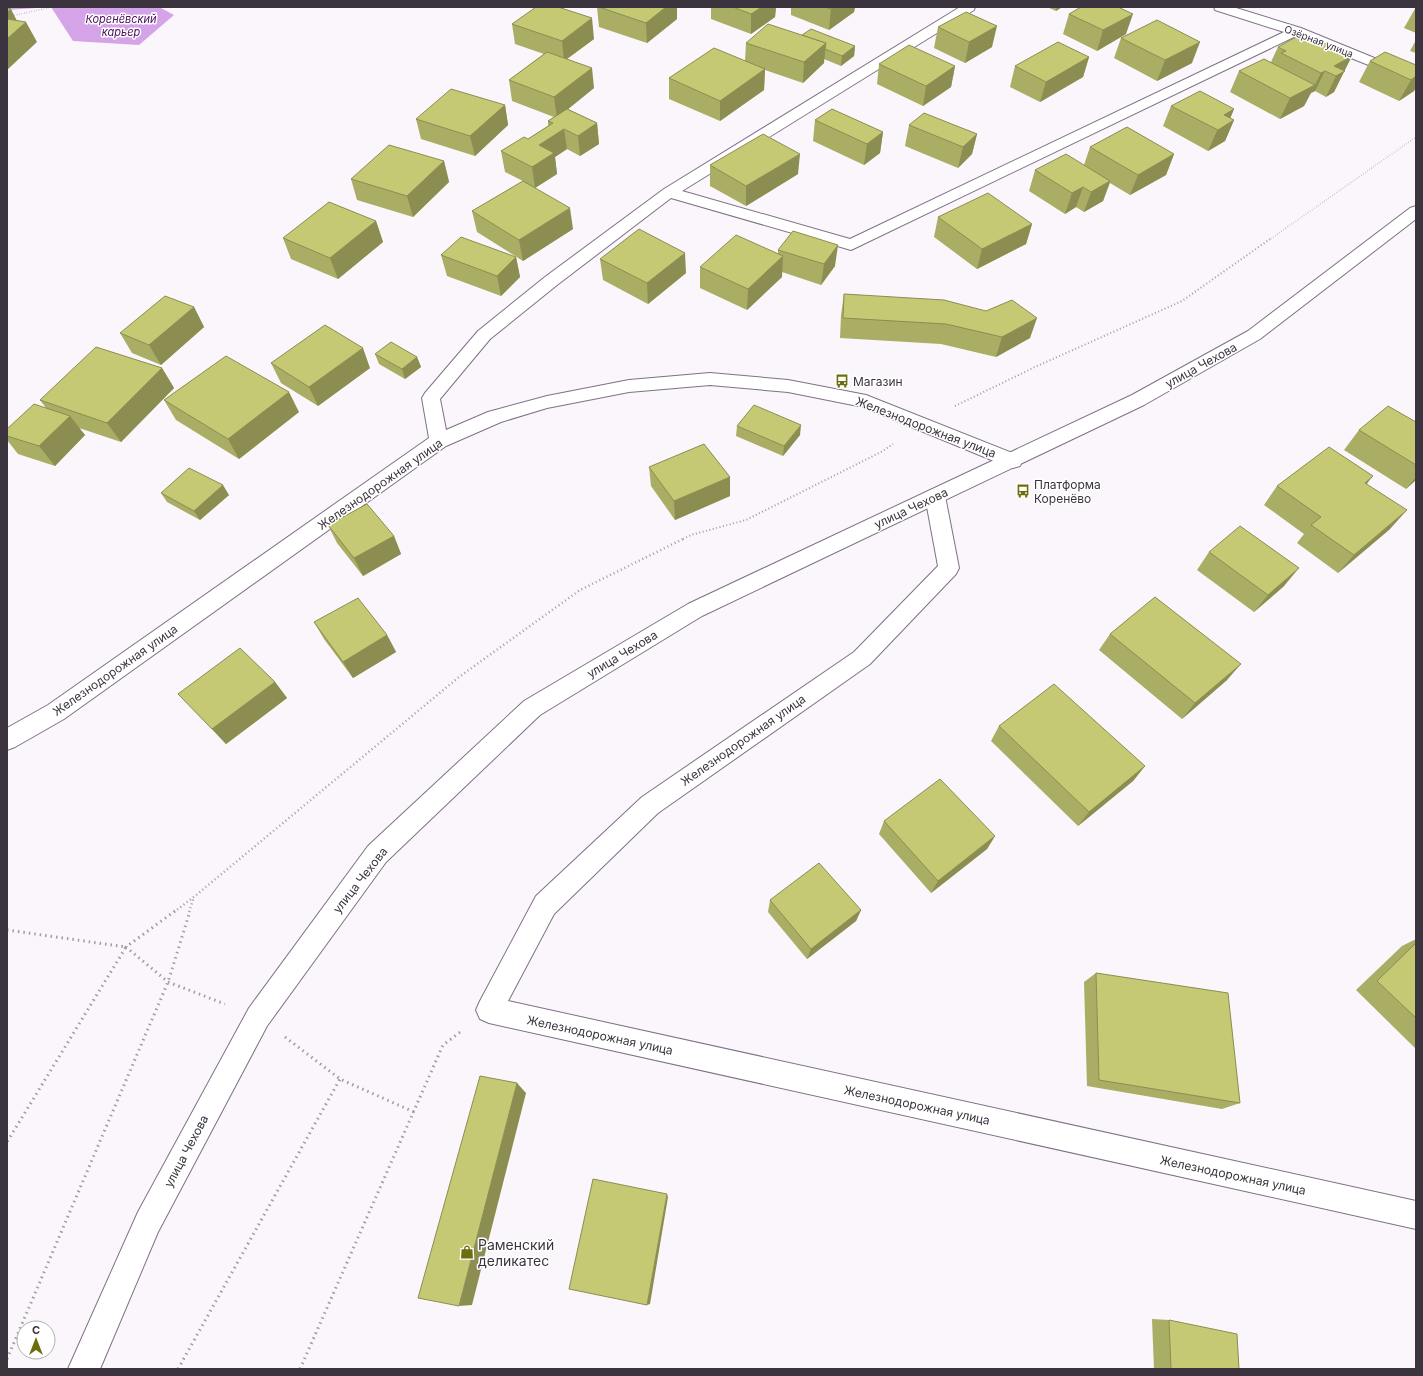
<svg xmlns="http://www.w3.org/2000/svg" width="1423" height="1376" viewBox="0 0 1423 1376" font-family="Inter,sans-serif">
	<rect width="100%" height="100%" fill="#faf6fb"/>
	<polygon fill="#d5a3e7" points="7,7 159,7 174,15 139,45 73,41 51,7 7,10"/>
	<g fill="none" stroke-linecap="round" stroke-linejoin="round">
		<g stroke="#817087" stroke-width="2">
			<g id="street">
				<polygon points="960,7 975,7 974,10 682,191 850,239 1284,32 1215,10 1214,7 1233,7 1301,28 1416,75 1416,84 1296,36 851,250 671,198 557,285 490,339 440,399 446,430 488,412 547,396 629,380 710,373 788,380 866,395 1020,456 1022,461 1020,466 1013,468 1006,466 863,407 788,392 710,385 629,392 547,408 501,422 446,446 64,719 15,747 7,750 7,728 48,705 429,438 422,398 425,393 478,331 545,277 664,189"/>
				<polygon points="935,489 942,491 945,496 959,568 956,574 870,664 658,813 554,914 508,1001 1416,1201 1416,1229 489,1023 480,1019 476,1010 480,1001 536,896 642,797 854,652 938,566 925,496 928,491"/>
			</g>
		</g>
		<g stroke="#817087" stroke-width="2">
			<polygon id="secondary" points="1416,206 1416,219 1260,339 1144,405 702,616 540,715 386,862 267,1026 158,1232 100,1369 68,1369 138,1212 249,1008 368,846 524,701 688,604 1132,395 1248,331 1410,208"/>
		</g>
		<g stroke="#a19ca3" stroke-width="1.5" stroke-dasharray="0.5 2" stroke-linecap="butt">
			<polyline points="7,17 52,7"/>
			<polyline points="1269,240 1416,137"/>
		</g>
		<g stroke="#a19ca3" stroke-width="2" stroke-dasharray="1 2.5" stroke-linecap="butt">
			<polyline points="955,406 1035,367 1182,301 1270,239"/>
			<polyline points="683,539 691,535 746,520 881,452 893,444"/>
		</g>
		<g stroke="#a19ca3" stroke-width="2.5" stroke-dasharray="1 3" stroke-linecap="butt">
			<polyline points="174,912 195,896 459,677 580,590 685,538"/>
			<polyline points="189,912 194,897"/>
		</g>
		<g stroke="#a19ca3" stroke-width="3" stroke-dasharray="1.5 4" stroke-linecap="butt">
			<polyline points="175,911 126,947 168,982 225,1004"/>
			<polyline points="7,930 126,947 7,1142"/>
			<polyline points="285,1037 340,1079 414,1112"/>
			<polyline points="7,1359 168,982 190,911"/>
			<polyline points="178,1369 340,1079"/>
			<polyline points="300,1369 443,1045 463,1030"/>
		</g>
		<use href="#street" fill="#fff" fill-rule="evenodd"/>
		<use href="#secondary" fill="#fff" fill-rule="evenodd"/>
	</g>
	<g fill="#aaad64">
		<polygon points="597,7 677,7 677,19 647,43 599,27"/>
		<polygon points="711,7 776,7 775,17 751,34 711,19"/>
		<polygon points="791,7 855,7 854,12 829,30 791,15"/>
		<polygon points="1047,7 1062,7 1056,11"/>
		<polygon points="1416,7 1416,33 1404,28"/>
		<polygon points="1069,14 1126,34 1097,51 1063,34"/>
		<polygon points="512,24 594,39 567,59 594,88 568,109 597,123 599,144 580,156 567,149 555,157 557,174 535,188 573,229 523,261 477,232 472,211 523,181 505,172 501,151 528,139 548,126 548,121 554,117 512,101 509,80 544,54 515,44"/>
		<polygon points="938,27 992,47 965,63 934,48"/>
		<polygon points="802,35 855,46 854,56 841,66 824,59 824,63 803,83 765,70 764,90 720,121 669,99 669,78 745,61 746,43"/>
		<polygon points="1121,38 1192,63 1157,81 1114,58"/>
		<polygon points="1416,40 1416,53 1410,51"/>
		<polygon points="1278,47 1344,71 1334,92 1326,97 1315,91 1311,93 1304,106 1280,119 1230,92 1239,71 1271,62"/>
		<polygon points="1089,57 1083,77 1040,102 1010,87 1015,66"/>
		<polygon points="1370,61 1416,65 1416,87 1414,91 1399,101 1359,82"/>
		<polygon points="879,64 955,66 951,87 923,106 877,84"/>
		<polygon points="505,105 508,125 475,156 421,139 416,119"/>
		<polygon points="1171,106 1234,109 1230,118 1234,120 1225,141 1208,151 1163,126"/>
		<polygon points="815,120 883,132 880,153 864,165 813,141"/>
		<polygon points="909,125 977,134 972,154 958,168 905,146"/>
		<polygon points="1090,147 1174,154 1166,175 1130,195 1110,183 1103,201 1084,212 1076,207 1065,214 1029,191 1035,170 1084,165"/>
		<polygon points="444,161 449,182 413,217 357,200 351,179"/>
		<polygon points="710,165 798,174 746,206 710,186"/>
		<polygon points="938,217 1032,224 1026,244 977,269 934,237"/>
		<polygon points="376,221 383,242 338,279 291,259 283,238"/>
		<polygon points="778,250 835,266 821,285 782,272 782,277 747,310 700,288 700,267 778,254"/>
		<polygon points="441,255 516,257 520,277 501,296 447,276"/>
		<polygon points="600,259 686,273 648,304 603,280"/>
		<polygon points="844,294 1030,338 996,357 941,344 840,338 841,315"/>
		<polygon points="194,307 204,327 161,365 132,353 120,333"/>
		<polygon points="375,354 417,357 421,367 405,379 379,364"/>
		<polygon points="271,363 370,368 318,406 281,383"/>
		<polygon points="162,368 174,388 121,442 79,428 85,435 55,466 18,454 7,440 7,429 46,408 40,400"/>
		<polygon points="164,400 299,412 239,459 176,420"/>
		<polygon points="1416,422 1416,480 1406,489 1344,450 1359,430"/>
		<polygon points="737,426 800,435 783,456 736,436"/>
		<polygon points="649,467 730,477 730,496 675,520 651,486"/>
		<polygon points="1367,484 1390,529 1338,573 1297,543 1304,534 1264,505 1277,486"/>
		<polygon points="161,493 229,495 200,520 167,502"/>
		<polygon points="328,525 394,536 401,554 363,576 337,543"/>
		<polygon points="1209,552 1284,586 1254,612 1197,570"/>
		<polygon points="314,622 387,635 396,652 353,678 324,639"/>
		<polygon points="1110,634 1227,680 1182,719 1099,650"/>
		<polygon points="275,682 287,698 226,744 193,709 178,694"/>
		<polygon points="999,726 1145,766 1133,781 1078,826 991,741"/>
		<polygon points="884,821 995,836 987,849 931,893 879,834"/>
		<polygon points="770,900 861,910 856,921 807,959 768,912"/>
		<polygon points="1416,939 1416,1049 1356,990 1402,946"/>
		<polygon points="1096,973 1240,1103 1222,1109 1087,1086 1084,982"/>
		<polygon points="1152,1319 1169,1320 1239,1369 1154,1369"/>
	</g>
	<g fill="#8b8d51">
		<polygon points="666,7 677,7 677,19 647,43 646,23"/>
		<polygon points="762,7 776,7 775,17 751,34 751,14"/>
		<polygon points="834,7 855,7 854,12 829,30 831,9"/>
		<polygon points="1057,7 1062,7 1056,11"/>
		<polygon points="11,9 20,27 26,22 37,42 7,70 7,12"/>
		<polygon points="1133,14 1126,34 1097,51 1103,30"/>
		<polygon points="592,18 594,39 564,61 562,41"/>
		<polygon points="997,26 992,47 965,63 969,42"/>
		<polygon points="1200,42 1192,63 1157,81 1165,60"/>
		<polygon points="826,43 824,63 803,83 804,62"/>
		<polygon points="855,46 854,56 841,66 842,56"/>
		<polygon points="1352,56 1334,92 1326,97 1336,76 1334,66"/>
		<polygon points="1089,57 1083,77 1040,102 1046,82"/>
		<polygon points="955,66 951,87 923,106 926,86"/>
		<polygon points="592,68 594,88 557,118 554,97"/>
		<polygon points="765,69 764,90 720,121 720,101"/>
		<polygon points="1325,71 1315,91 1311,93 1321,73"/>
		<polygon points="1416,76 1416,87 1414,91 1399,101 1411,80"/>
		<polygon points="1315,85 1304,106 1280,119 1290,98"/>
		<polygon points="505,105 508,125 475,156 470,136"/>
		<polygon points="1234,109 1228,124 1234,120 1225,141 1208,151 1224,115"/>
		<polygon points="597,123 599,144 580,156 578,136"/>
		<polygon points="564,129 567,149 555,157 557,174 535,188 532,167 539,145"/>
		<polygon points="883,132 880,153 864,165 867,144"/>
		<polygon points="977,134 972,154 958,168 963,147"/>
		<polygon points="800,154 798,174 746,206 746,186"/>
		<polygon points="1174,154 1166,175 1130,195 1138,175"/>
		<polygon points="444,161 449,182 413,217 407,196"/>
		<polygon points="1110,181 1103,201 1084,212 1091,192"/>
		<polygon points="1083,187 1076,207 1065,214 1072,193"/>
		<polygon points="570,208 573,229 523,261 519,240"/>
		<polygon points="376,221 383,242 338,279 330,258"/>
		<polygon points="1032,224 1026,244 977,269 982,249"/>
		<polygon points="838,245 835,266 821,285 824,264"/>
		<polygon points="685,253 686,273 648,304 647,283"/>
		<polygon points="783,256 782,277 747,310 748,289"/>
		<polygon points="516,257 520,277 501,296 497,276"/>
		<polygon points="194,307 204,327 161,365 149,345"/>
		<polygon points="1037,318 1030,338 996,357 1002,337"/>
		<polygon points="363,348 370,368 318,406 309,387"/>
		<polygon points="417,357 421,367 405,379 402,369"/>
		<polygon points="162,368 174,388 121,442 107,423"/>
		<polygon points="289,392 299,412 239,459 228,439"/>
		<polygon points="70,416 85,435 55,466 39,446"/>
		<polygon points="801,425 800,435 783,456 784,446"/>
		<polygon points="1373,476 1358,495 1365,483"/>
		<polygon points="730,477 730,496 675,520 674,501"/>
		<polygon points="1416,477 1416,480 1406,489"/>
		<polygon points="223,485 229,495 200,520 194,511"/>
		<polygon points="1407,510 1390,529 1338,573 1354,555"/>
		<polygon points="394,536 401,554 363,576 354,558"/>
		<polygon points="1299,568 1284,586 1254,612 1268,595"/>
		<polygon points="387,635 396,652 353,678 343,662"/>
		<polygon points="1241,664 1227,680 1182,719 1195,703"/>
		<polygon points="275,682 287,698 226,744 212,729"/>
		<polygon points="1145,766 1133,781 1078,826 1089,812"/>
		<polygon points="995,836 987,849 931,893 938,881"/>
		<polygon points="861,910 856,921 807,959 811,949"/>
		<polygon points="517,1083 526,1093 472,1305 459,1306"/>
		<polygon points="667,1194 668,1197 650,1304 647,1305"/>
	</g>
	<g fill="#c6c974" stroke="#8b8d51">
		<polygon points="536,7 558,7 592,18 562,41 512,24"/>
		<polygon points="599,7 666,7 646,23"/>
		<polygon points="733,7 762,7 751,14"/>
		<polygon points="825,7 834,7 831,9"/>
		<polygon points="1081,7 1118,7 1133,14 1103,30 1069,14"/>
		<polygon points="7,8 11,9 7,12"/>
		<polygon points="966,12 997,26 969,42 938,27"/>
		<polygon points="7,19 26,22 7,39"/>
		<polygon points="1157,20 1200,42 1165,60 1121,38"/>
		<polygon points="768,24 826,43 804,62 746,43"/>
		<polygon points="811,29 855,46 842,56 825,49 826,43 802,35"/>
		<polygon points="1296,37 1305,41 1312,37 1352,56 1334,66 1345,71 1336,76 1325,71 1321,73 1281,53 1286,51 1278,47"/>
		<polygon points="1058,42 1089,57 1046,82 1015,66"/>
		<polygon points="909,45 955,66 926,86 879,64"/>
		<polygon points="714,48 765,69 720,101 669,78"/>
		<polygon points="547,52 592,68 554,97 509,80"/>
		<polygon points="1385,52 1416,65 1416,76 1411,80 1370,61"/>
		<polygon points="1264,59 1315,85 1290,98 1239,71"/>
		<polygon points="451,89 505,105 470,136 416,119"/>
		<polygon points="1200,91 1234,109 1224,115 1234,120 1218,130 1171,106"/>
		<polygon points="567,109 597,123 578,136 564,129 539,145 554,153 532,167 501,151 524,137 528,139 553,123 548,121"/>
		<polygon points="832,109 883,132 867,144 815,120"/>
		<polygon points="924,113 977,134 963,147 909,125"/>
		<polygon points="1127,127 1174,154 1138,175 1090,147"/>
		<polygon points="763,134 800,154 746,186 710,165"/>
		<polygon points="389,145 444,161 407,196 351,179"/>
		<polygon points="1066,154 1110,181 1091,192 1083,187 1072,193 1035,170"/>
		<polygon points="523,181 570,208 519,240 472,211"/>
		<polygon points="988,193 1032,224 982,249 938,217"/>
		<polygon points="329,202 376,221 330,258 283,238"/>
		<polygon points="639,229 685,253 647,283 600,259"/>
		<polygon points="793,231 838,245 824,264 778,250"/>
		<polygon points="736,235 783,256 748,289 700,267"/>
		<polygon points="461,237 516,257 497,276 441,255"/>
		<polygon points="844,294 944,300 986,311 1012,300 1037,318 1002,337 946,324 843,318"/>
		<polygon points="165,296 194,307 149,345 120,333"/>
		<polygon points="325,325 363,348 309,387 271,363"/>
		<polygon points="391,342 417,357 402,369 375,354"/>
		<polygon points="96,347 162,368 107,423 40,400"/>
		<polygon points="226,356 289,392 228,439 164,400"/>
		<polygon points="34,404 70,416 39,446 7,436 7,429"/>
		<polygon points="754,405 801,425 784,446 737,426"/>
		<polygon points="1388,406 1416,422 1416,465 1359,430"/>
		<polygon points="704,444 730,477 674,501 649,467"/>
		<polygon points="1329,447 1373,476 1365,483 1407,510 1354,555 1311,525 1321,517 1277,486"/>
		<polygon points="189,468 223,485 194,511 161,493"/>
		<polygon points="367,504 394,536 354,558 328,525"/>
		<polygon points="1240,526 1299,568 1268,595 1209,552"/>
		<polygon points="1155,597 1241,664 1195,703 1110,634"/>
		<polygon points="358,598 387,635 343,662 314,622"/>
		<polygon points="240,648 275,682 212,729 178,694"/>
		<polygon points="1054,684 1145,766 1089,812 999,726"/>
		<polygon points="940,779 995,836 938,881 884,821"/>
		<polygon points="819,863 861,910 811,949 770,900"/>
		<polygon points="1416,943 1416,1018 1377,981"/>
		<polygon points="1096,973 1228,993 1240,1103 1099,1080"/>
		<polygon points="480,1076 517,1083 459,1306 418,1298"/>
		<polygon points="593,1179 667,1194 647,1305 569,1289"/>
		<polygon points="1169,1320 1237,1334 1239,1369 1171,1369"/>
	</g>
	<defs>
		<g id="bus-bare" transform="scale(1.08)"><path d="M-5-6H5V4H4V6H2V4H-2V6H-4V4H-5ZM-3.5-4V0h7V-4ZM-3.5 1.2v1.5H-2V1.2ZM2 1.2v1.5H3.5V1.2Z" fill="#6c6d0e" stroke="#fff" stroke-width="2.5" paint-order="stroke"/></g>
		<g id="shop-bare" transform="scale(1.08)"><path d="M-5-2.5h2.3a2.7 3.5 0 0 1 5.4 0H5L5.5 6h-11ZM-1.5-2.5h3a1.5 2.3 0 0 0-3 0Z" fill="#6c6d0e" stroke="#fff" stroke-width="2.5" paint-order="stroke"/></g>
	</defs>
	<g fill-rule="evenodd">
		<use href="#bus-bare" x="842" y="381"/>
		<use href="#bus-bare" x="1023" y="491"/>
		<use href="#shop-bare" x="467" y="1252"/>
	</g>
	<g text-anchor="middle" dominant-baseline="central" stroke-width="3" stroke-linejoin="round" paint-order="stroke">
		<g font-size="10" fill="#3b343e" stroke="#fff">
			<text transform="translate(1319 41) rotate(21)">Озёрная улица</text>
		</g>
		<g font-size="11" font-style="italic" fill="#4d0e60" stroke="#fff">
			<text x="121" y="19">Коренёвский<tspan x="121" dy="13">карьер</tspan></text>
		</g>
		<g font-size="12" fill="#3b343e" stroke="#fff">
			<text transform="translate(1201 365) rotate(-29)">улица Чехова</text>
			<text transform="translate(926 427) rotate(21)">Железнодорожная улица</text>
			<text transform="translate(380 484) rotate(-35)">Железнодорожная улица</text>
			<text transform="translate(911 508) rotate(-25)">улица Чехова</text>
			<text transform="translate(622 654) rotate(-31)">улица Чехова</text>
			<text transform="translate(115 670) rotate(-35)">Железнодорожная улица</text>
			<text transform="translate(743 740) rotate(-35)">Железнодорожная улица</text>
			<text transform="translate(360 880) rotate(-52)">улица Чехова</text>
			<text transform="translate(600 1035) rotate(12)">Железнодорожная улица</text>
			<text transform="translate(917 1105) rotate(12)">Железнодорожная улица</text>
			<text transform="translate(186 1151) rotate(-62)">улица Чехова</text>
			<text transform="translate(1233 1175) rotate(12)">Железнодорожная улица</text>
		</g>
		<g font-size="12" fill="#3b343e" stroke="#fff" text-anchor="start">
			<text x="853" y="381">Магазин</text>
			<text x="1034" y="484">Платформа<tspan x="1034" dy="14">Коренёво</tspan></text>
		</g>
		<g font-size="14" fill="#3b343e" stroke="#fff" text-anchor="start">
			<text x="478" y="1244">Раменский<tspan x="478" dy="16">деликатес</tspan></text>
		</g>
	</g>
	<rect width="1423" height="1376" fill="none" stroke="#3b343e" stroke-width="16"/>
	<g transform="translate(36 1340)"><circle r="19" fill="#ffffff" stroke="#b1aeb2"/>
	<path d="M0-3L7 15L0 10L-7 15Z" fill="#6c6d0e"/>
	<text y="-6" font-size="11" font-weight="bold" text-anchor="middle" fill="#3b343e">С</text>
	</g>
</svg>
